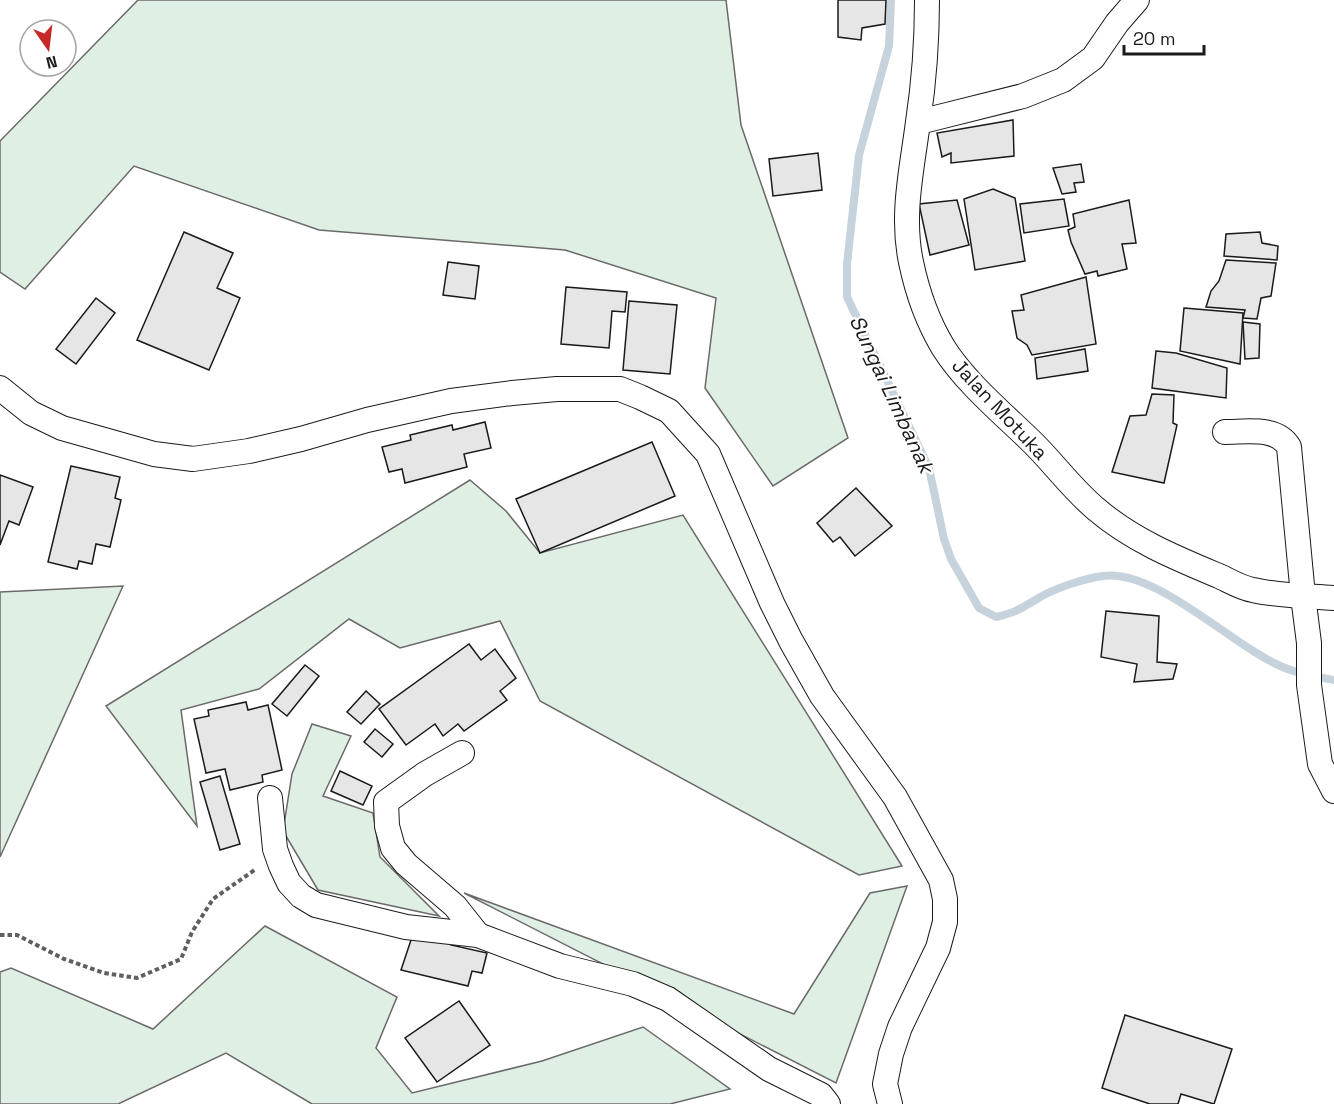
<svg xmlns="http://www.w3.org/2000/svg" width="1334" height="1104" viewBox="0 0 1334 1104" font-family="'Space Grotesk',sans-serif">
	<rect width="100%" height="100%" fill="#fff"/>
	<g fill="#e0efe3" stroke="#6a6a6a" stroke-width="1.5">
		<polygon points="138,0 726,0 741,125 848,438 773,486 705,388 716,298 565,250 319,230 134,166 25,289 0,272 0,141"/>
		<polygon points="470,480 506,511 540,553 683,515 902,866 859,875 540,701 500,621 400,648 349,619 259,689 181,710 197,826 106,706"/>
		<polygon points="123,586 0,857 0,592"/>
		<polygon points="312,724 351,736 323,796 373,813 380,857 439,916 318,890 283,831 292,774"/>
		<polygon points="907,886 836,1083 464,893 794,1014 870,893"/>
		<polygon points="265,926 397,997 376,1048 412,1093 542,1061 643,1027 730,1089 670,1104 312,1104 226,1053 118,1104 0,1104 0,972 11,968 153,1029"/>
	</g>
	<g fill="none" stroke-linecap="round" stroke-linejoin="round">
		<path stroke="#c6d2dc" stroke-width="8" d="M891,0L889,46L859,155L847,264V297L929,468L944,539L951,559L979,608L996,617C1018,612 1023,607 1042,596C1059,587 1083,579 1103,576C1156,568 1234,648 1285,668C1300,674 1318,677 1334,680"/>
	</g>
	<g fill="#e6e6e6" stroke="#1a1a1a" stroke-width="1.5">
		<polygon points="838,0 886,0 885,24 862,28 861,40 838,37"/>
		<polygon points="1013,120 1014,156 951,163 951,153 942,157 937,133"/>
		<polygon points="818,153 822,190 773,196 769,159"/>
		<polygon points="1081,164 1084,182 1074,183 1076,192 1062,194 1053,168"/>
		<polygon points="993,189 1015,198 1025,261 975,270 964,199"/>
		<polygon points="1064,199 1069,226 1024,233 1020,204"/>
		<polygon points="957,200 969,245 930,255 919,204"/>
		<polygon points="1129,200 1136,243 1122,244 1127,269 1098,276 1097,271 1085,274 1071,242 1068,230 1075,227 1073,214"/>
		<polygon points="184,232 233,253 217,288 240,298 209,370 137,340"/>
		<polygon points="1260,232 1262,243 1278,246 1277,260 1224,256 1226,234"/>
		<polygon points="1226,260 1276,263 1271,296 1261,298 1257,319 1243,318 1245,310 1206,307 1211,291 1219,281"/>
		<polygon points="448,262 479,266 475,299 443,295"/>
		<polygon points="1086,277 1096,344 1032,355 1027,345 1017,338 1012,311 1024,310 1021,295"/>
		<polygon points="566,287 627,292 625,312 612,311 609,348 561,344"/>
		<polygon points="96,298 115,313 76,364 56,349"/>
		<polygon points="629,301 677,305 670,374 623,370"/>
		<polygon points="1184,308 1243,313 1240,364 1180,351"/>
		<polygon points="1243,322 1260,324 1259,358 1245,359"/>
		<polygon points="1085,349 1088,371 1037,379 1035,358"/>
		<polygon points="1156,351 1176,353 1227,368 1226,398 1152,388"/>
		<polygon points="1152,394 1174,395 1173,423 1177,425 1164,483 1112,472 1130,416 1146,415"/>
		<polygon points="485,422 491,448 464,454 467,467 405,483 402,469 389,472 382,447 411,440 410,435 452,425 453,430"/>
		<polygon points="652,442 675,496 540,553 516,499"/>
		<polygon points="71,466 120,477 115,498 121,500 110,547 96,544 92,564 79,561 77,569 48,562"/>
		<polygon points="0,475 33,487 19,525 9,521 0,545"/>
		<polygon points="856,488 892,526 855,556 840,537 833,542 817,523"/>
		<polygon points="1106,611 1159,616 1157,662 1177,664 1173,679 1134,682 1137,664 1101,657"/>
		<polygon points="469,644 481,660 495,649 516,678 500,691 507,700 464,731 458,724 443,736 435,724 406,745 379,709"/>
		<polygon points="305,665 319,676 287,716 272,704"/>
		<polygon points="366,691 380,704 361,724 347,712"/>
		<polygon points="246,702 248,710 268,705 282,770 262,775 263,782 230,790 225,769 206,773 194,719 209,716 208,710"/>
		<polygon points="375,729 393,744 382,757 364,742"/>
		<polygon points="340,771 372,786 363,805 331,791"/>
		<polygon points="220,776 240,844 220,850 200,782"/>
		<polygon points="413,934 452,938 451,945 487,953 482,973 472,971 468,986 401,970"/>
		<polygon points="459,1001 490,1045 437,1082 405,1038"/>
		<polygon points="1125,1015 1232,1049 1214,1104 1181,1094 1178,1104 1150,1104 1102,1088"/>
	</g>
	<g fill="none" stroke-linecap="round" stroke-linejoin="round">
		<g stroke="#1a1a1a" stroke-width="26">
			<g id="street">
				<path d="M927,0C927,41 924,82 918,122C912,169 901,215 911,262C917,291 928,322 943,347C964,381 1001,412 1030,440C1053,462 1071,488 1096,509C1132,540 1176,558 1219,576C1230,581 1241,588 1253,590C1279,596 1307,596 1334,598"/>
				<polyline points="919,122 1023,96 1063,80 1093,58 1117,23 1137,0"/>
				<polyline points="0,388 31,413 62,428 154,454 193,459 249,451 301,439 367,420 451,401 512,393 557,389 620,389 640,397 669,411 708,454 772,603 791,641 822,696 895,797 941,880 945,899 945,922 938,948 900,1027 891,1054 885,1084 890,1104"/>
				<path d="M1225,432C1246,432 1277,426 1289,447L1303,596L1309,643V685L1320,764L1334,791"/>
				<polyline points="462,753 425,774 386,802 387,826 393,848 406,864 455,906 478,935"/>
				<polyline points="270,798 275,849 281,866 289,883 301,896 316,905 406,927 478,935 560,966 633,984 668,999 769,1069 821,1095 828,1104"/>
			</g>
		</g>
		<polyline stroke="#5f5f5f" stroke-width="4" stroke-dasharray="4.5 3" stroke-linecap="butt" points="0,935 17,935 64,959 104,973 137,978 181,959 192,932 213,899 256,869"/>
		<use href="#street" stroke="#fff" stroke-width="24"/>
	</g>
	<g text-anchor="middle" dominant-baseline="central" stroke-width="4.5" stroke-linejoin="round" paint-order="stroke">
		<g font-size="20" fill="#1a1a1a" stroke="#fff">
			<text transform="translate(1000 409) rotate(47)">Jalan Motuka</text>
		</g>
		<g font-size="21" font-style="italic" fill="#1a1a1a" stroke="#fff">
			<text transform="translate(892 394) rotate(65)">Sungai Limbanak</text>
		</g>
	</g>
	<g transform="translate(48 48) rotate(166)"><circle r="28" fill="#ffffff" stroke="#a3a3a3" stroke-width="1.5"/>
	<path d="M0-4.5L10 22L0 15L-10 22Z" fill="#c62828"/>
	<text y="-9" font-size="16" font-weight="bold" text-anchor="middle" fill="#1a1a1a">N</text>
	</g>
	<path d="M1124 45v9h80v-9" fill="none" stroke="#1a1a1a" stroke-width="3"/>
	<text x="1133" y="45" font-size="18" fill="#1a1a1a" stroke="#ffffff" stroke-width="4.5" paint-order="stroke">20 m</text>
</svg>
